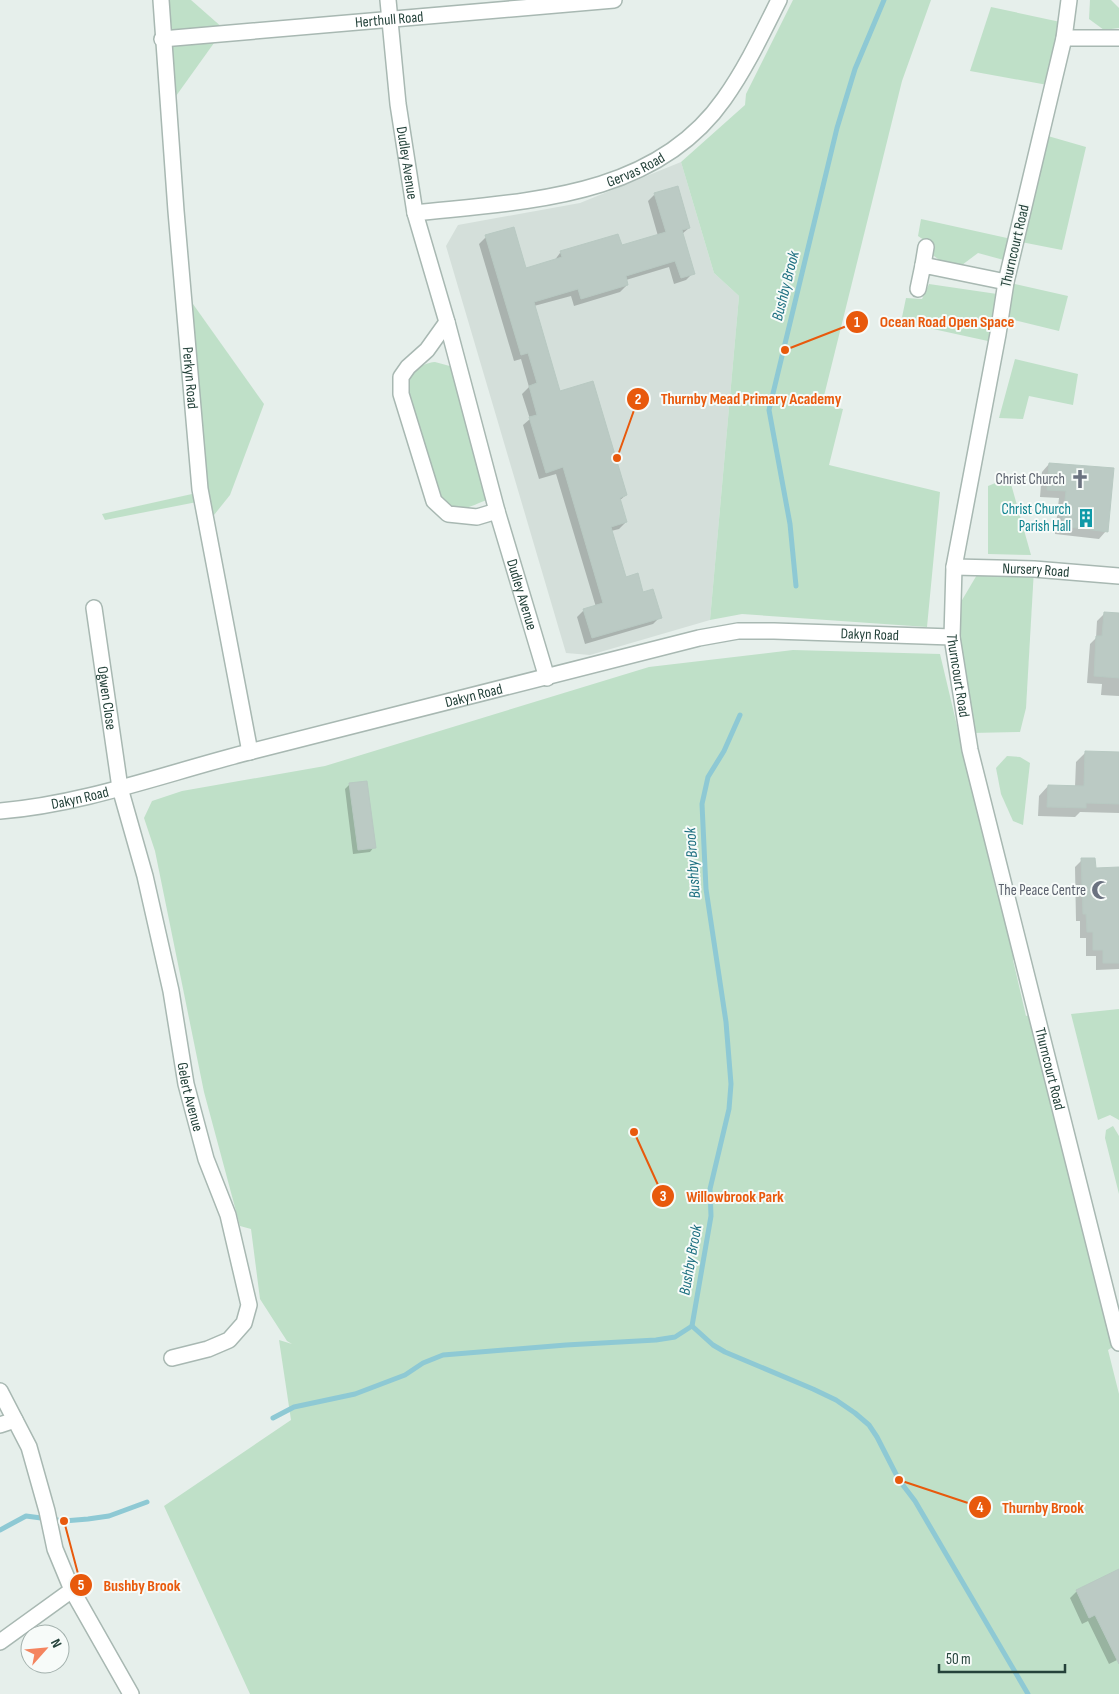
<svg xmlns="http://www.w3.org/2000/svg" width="1119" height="1694" viewBox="0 0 1119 1694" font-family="'Sofia Sans Condensed',sans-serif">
	<rect width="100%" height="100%" fill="#e6efeb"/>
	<polygon fill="#d4dfda" points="681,162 714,273 739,296 710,620 590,655 566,653 446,246 458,225 580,203"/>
	<g fill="#bfe0c8">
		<polygon points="166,0 191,0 224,29 171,103"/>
		<polygon points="793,0 931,0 902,81 822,404 843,409 829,465 940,492 927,627 742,614 710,620 739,296 714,273 681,162 745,105 746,94"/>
		<polygon points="1090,0 1111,0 1119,8 1119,28 1104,30 1089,19"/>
		<polygon points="991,7 1065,23 1053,86 970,71"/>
		<polygon points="1041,134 1086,147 1062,250 1016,241 1011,262 978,253 954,271 930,253 927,242 918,236 921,219 1016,240"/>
		<polygon points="1006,282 1068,296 1059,331 1001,317 997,343 901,322 906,298 922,299 929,284 1004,295"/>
		<polygon points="183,290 264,404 230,495 210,520"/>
		<polygon points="1015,359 1078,374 1073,405 1029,396 1023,419 999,418"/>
		<path d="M435,362L457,368L493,498C466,506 462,518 437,495L407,391C409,375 419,363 435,362Z"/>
		<polygon points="1005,479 1011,484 1031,555 988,554 988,486"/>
		<polygon points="201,492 202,501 105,520 102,514"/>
		<polygon points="981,568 1034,569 1026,708 1020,732 971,733 952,617"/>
		<polygon points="793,650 940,654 996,890 1006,898 1017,958 1013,960 1026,1016 1030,1015 1116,1345 1108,1350 1119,1394 1119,1694 250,1694 164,1506 291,1420 279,1340 292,1344 287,1341 260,1299 251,1229 240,1226 204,1092 155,851 144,818 152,801 182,791 325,766 649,667"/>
		<polygon points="1007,756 1020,757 1030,763 1023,825 1013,821 1001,794 996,768"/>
		<polygon points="1119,1009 1119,1120 1110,1115 1098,1120 1071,1014"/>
		<polygon points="1113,1126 1119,1136 1119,1194 1105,1138 1106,1130"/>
	</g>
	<g fill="#0003">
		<polygon points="655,194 689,228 682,234 693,273 686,280 674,284 669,267 626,280 627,285 620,292 574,306 571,296 534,306 559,392 626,495 619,501 626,522 619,529 611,531 625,578 642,593 660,617 653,624 585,644 577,617 584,610 596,607 556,474 539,479 523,425 530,419 522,394 529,387 521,359 514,361 479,244 486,237 525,269 554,261 560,253 618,236 621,247 658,236 648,201"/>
		<polygon points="1049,464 1106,531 1099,539 1055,534 1059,498 1040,497 1042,472"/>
		<polygon points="1104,614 1119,614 1119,696 1101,695 1102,684 1087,683 1090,644 1096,638 1097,621"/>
		<polygon points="1085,753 1119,753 1119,813 1080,812 1075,817 1038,816 1039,796 1048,786 1075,787 1076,762"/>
		<polygon points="350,784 374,847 370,852 353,854 345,789"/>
		<polygon points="1082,860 1094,869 1119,868 1119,969 1096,970 1096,956 1086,956 1086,938 1080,938 1080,921 1076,921 1075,867"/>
		<polygon points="1119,1576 1119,1659 1109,1664 1088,1621 1082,1624 1070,1598 1077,1591"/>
	</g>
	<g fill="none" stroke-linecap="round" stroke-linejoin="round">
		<g stroke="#8ec9d4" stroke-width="5">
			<polyline points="796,586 790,524 769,410 837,128 855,69 884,0"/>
			<polyline points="692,1326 713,1345 725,1352 813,1389 836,1400 855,1413 869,1425 877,1437 899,1480 915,1501 1028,1694"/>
			<polyline points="273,1418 294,1407 355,1394 405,1375 423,1363 443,1355 566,1345 656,1340 675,1337 692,1326 711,1216 710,1189 729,1109 731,1084 726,1022 706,889 702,804 708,777 724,751 740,715"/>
			<polyline points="0,1530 26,1516 64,1521 88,1519 109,1516 147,1502"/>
		</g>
	</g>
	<g fill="#bbcac4" stroke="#b8c9c2">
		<polygon points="678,186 690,228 682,230 695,274 681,278 675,261 626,276 628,285 581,299 578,289 534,302 560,391 593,381 627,495 620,498 627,522 611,527 626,577 638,573 643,592 653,589 662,618 592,638 583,609 603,603 563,467 546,473 529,417 537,415 529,386 537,383 528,353 521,355 485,235 514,227 526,268 562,257 560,251 618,234 622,245 666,232 654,193"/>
		<polygon points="1049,463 1114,468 1108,532 1062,526 1066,491 1047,490"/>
		<polygon points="1104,612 1119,613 1119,678 1094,676 1096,636 1102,636"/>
		<polygon points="1085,751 1119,752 1119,804 1086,803 1086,808 1047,807 1048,785 1084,786"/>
		<polygon points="367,781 376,848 358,850 349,783"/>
		<polygon points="1081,858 1095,858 1096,868 1119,867 1119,963 1103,963 1103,950 1093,950 1093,932 1087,932 1086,914 1083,914"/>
		<polygon points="1119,1569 1119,1664 1095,1615 1089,1618 1076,1590"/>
	</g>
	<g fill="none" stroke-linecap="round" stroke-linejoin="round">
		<g stroke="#a8b8b2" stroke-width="18">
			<g id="minor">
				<path id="s1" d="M161,0L176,211L200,489L250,752"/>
				<path id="s2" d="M388,0L398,104L415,213L447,322L497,511L547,678"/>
				<path id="s3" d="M1069,0L1064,38L1006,282L998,334L954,567L952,637L970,750L1119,1343"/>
				<polyline points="1064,38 1119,38"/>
				<path id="s4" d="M162,39L614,0"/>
				<path id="s5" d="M415,213C524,201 654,199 724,99C746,68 762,34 779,0"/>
				<polyline points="923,265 926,247"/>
				<polyline points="918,289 923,265 1006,282"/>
				<polyline points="447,322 427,350 408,367 401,377 401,394 434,501 448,514 477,517 497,511"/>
				<path id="s6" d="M954,567L1034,569L1119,576"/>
				<path id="s7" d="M94,608L120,788L145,876L171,991L186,1084L206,1159L228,1215L249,1305L244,1323L229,1340L208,1349L172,1358"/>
				<path id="s8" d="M0,811C86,804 169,772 253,751C401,713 550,677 699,638L738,631H774L952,637"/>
				<polyline points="0,1391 29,1447 47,1511 55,1549 72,1590 131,1694"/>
				<polyline points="0,1425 15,1420"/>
				<polyline points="0,1642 72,1590"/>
			</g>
		</g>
		<use href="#minor" stroke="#fff" stroke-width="15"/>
	</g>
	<defs>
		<g id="church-bare" transform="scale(1.5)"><path d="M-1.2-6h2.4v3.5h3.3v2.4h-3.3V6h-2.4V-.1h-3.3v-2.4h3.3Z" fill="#6b7280" stroke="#f7fbf9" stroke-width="2.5" paint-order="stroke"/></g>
		<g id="building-bare" transform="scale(1.5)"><path d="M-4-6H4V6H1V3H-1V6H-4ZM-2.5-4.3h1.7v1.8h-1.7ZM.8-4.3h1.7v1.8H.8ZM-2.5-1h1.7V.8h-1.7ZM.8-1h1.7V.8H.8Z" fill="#0f9aa8" stroke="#f7fbf9" stroke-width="2.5" paint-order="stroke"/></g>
		<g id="mosque-bare" transform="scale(1.5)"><path d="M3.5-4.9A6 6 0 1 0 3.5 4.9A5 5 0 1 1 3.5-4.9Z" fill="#6b7280" stroke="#f7fbf9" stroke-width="2.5" paint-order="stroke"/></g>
	</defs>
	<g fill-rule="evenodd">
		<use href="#church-bare" x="1080" y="479"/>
		<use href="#building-bare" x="1086" y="518"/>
		<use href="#mosque-bare" x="1101" y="890"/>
	</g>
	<g text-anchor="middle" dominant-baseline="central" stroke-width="4" stroke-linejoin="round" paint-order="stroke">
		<g font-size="15" fill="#24423a" stroke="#f7fbf9">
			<text stroke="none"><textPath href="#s4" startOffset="228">Herthull Road</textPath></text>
			<text stroke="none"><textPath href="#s2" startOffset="164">Dudley Avenue</textPath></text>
			<text stroke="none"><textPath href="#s5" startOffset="226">Gervas Road</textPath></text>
			<text transform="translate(1015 246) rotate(-77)">Thurncourt Road</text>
			<text stroke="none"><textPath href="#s1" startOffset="379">Perkyn Road</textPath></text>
			<text stroke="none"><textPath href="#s6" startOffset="82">Nursery Road</textPath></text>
			<text stroke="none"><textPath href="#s2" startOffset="611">Dudley Avenue</textPath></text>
			<text stroke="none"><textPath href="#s8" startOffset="892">Dakyn Road</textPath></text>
			<text stroke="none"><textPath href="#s3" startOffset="688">Thurncourt Road</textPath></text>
			<text stroke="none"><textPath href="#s8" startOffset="488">Dakyn Road</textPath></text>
			<text stroke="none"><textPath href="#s7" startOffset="91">Ogwen Close</textPath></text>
			<text stroke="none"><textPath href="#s8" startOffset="81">Dakyn Road</textPath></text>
			<text stroke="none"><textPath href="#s3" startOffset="1092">Thurncourt Road</textPath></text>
			<text stroke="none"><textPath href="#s7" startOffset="499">Gelert Avenue</textPath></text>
		</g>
		<g font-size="15" fill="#5b616d" stroke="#f7fbf9" text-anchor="end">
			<text x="1065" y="479">Christ Church</text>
			<text x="1086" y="890">The Peace Centre</text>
		</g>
		<g font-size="15" fill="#0d838f" stroke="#f7fbf9" text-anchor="end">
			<text x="1071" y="509">Christ Church<tspan x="1071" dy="17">Parish Hall</tspan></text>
		</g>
		<g font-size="16" font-style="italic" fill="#1c6f80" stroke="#f7fbf9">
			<text transform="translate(786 286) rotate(-76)">Bushby Brook</text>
			<text transform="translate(693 863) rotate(-94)">Bushby Brook</text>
			<text transform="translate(691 1260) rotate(-80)">Bushby Brook</text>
		</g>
	</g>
	<path fill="none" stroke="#e8590c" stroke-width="2" d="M785 350L857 322M617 458L638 399M634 1132L663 1196M899 1480L980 1507M64 1521L81 1585"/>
	<g fill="#e8590c" stroke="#f7fbf9" stroke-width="2">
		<circle cx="785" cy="350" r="5"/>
		<circle cx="617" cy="458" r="5"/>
		<circle cx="634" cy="1132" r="5"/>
		<circle cx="899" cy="1480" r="5"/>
		<circle cx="64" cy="1521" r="5"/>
		<circle cx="857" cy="322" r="12"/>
		<circle cx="638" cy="399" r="12"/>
		<circle cx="663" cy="1196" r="12"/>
		<circle cx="980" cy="1507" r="12"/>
		<circle cx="81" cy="1585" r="12"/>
	</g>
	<g font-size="15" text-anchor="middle" font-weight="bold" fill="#fff">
		<text x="857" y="327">1</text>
		<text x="638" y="404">2</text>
		<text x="663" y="1201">3</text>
		<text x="980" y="1512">4</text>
		<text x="81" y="1590">5</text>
	</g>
	<g font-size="16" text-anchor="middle" font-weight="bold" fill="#e8590c" stroke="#f7fbf9" stroke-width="4" stroke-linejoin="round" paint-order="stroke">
		<text x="947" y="327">Ocean Road Open Space</text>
		<text x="751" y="404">Thurnby Mead Primary Academy</text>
		<text x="735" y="1202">Willowbrook Park</text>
		<text x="1043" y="1513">Thurnby Brook</text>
		<text x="142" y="1591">Bushby Brook</text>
	</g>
	<g transform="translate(45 1649) rotate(63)"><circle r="24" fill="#f7fbf9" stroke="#a3b1ad"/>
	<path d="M0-4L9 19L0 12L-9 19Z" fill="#f4845f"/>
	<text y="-8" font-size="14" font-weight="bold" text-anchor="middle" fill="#24423a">N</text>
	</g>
	<path d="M939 1664v8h126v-8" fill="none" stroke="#24423a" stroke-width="2.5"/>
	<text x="946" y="1664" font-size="15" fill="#24423a" stroke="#f7fbf9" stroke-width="4" paint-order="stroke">50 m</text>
</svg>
